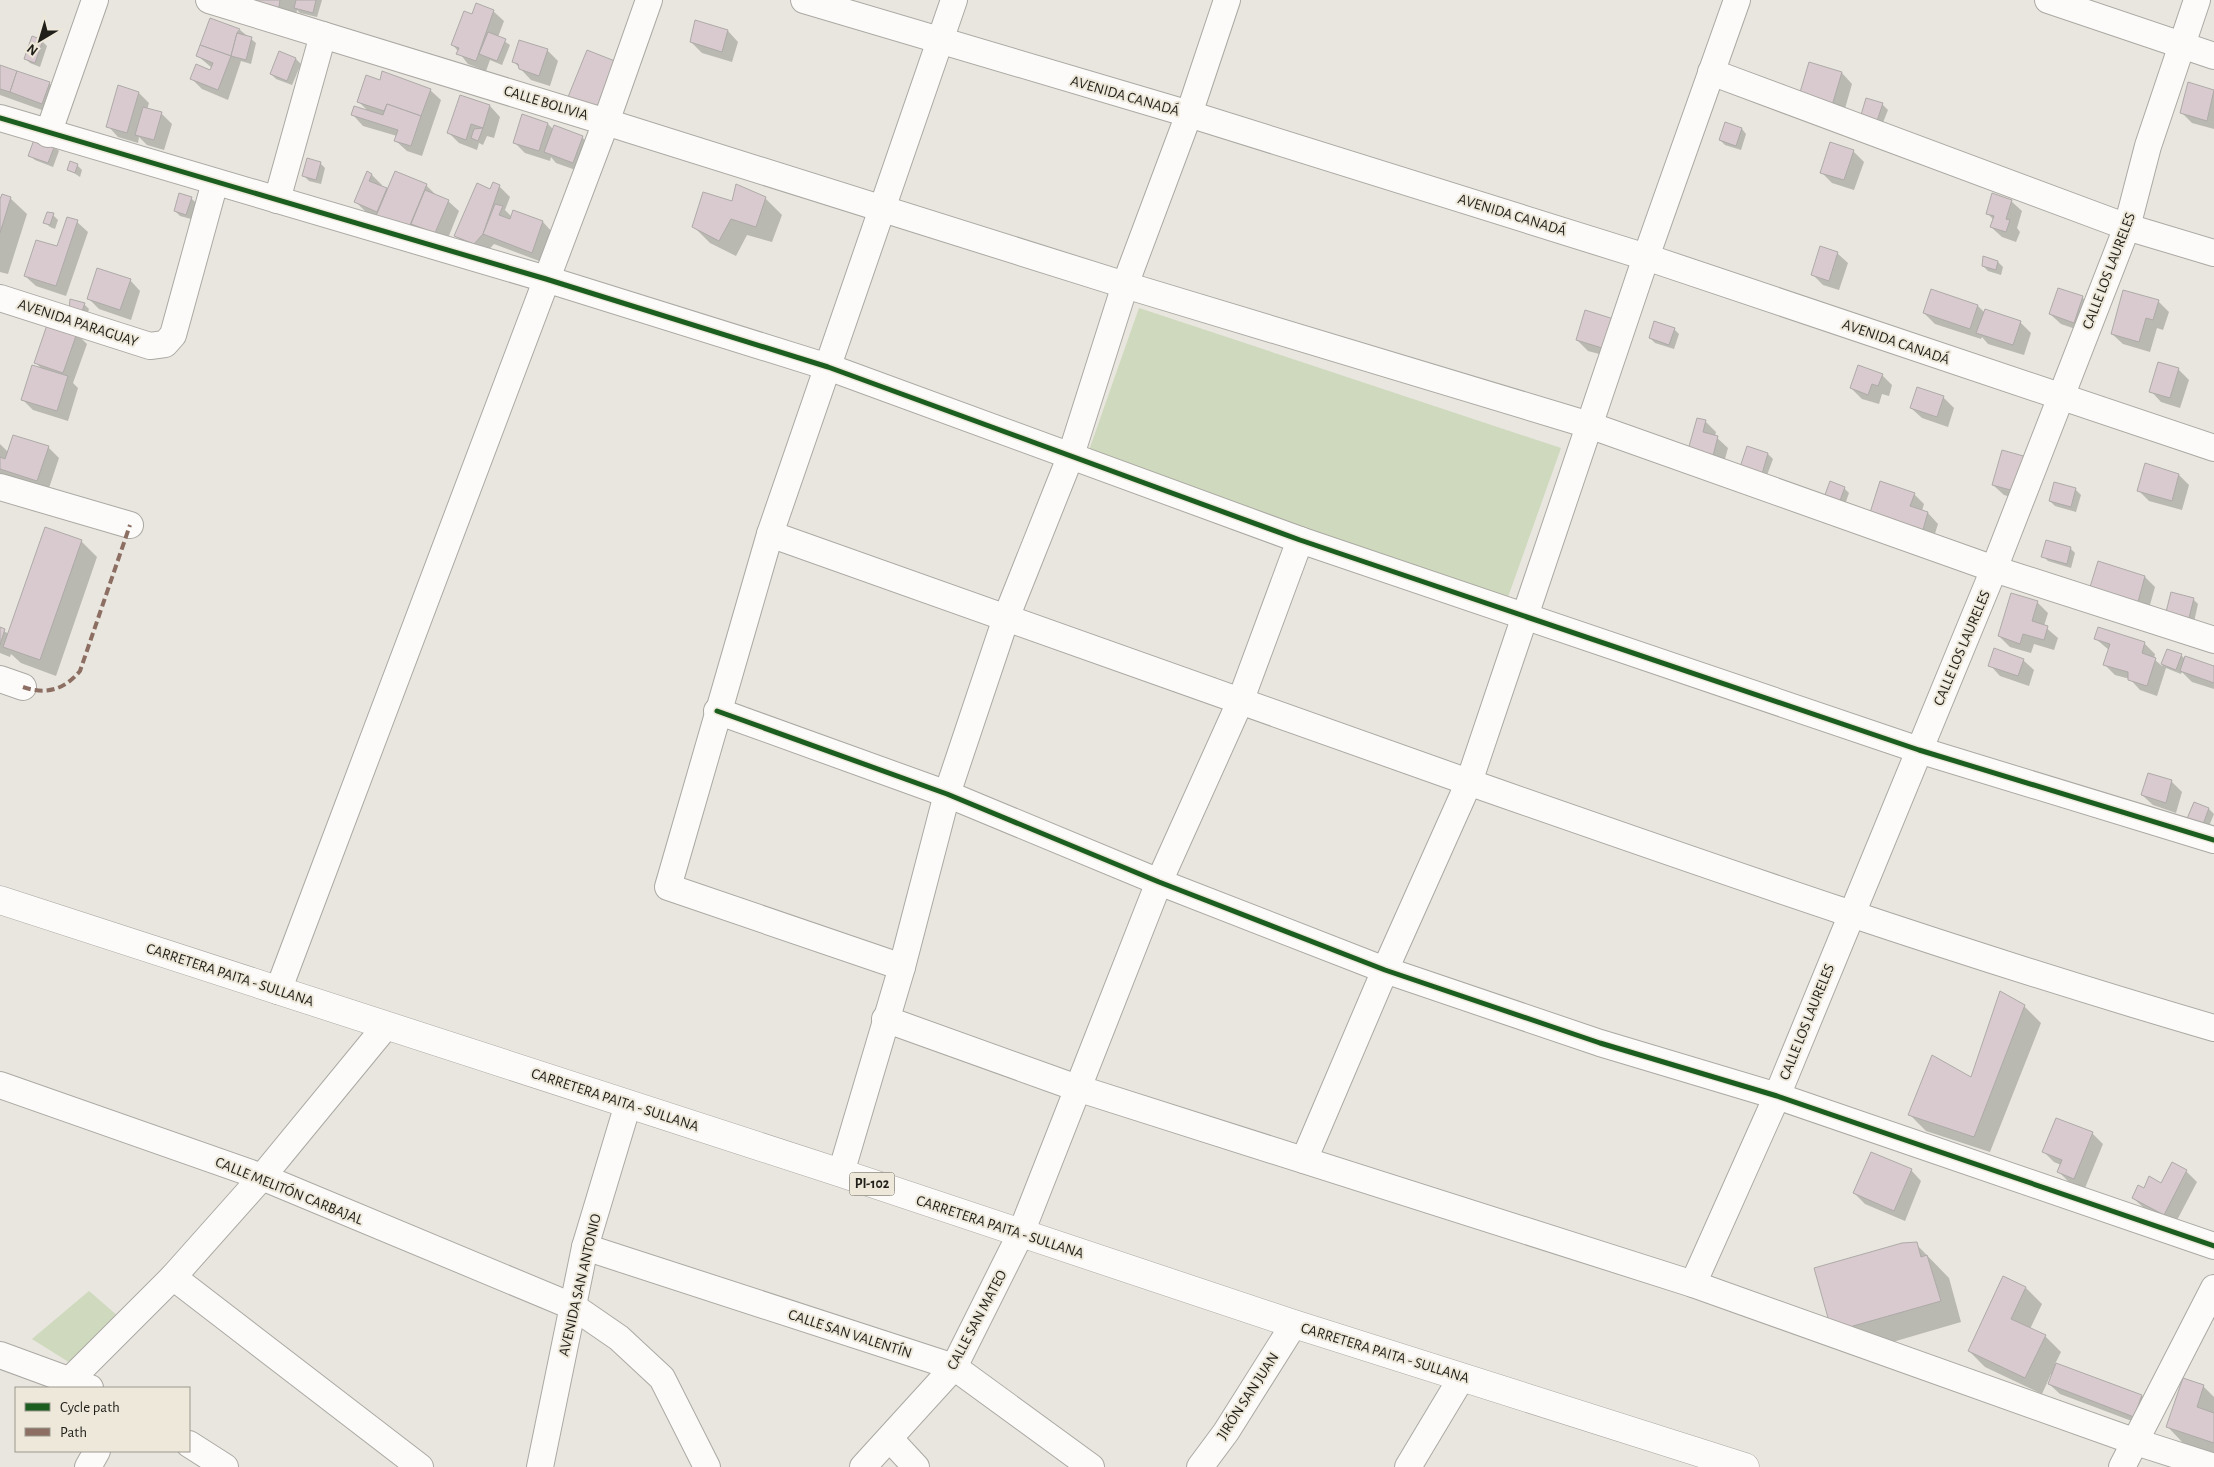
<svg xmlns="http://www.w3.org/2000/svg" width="2214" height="1467" viewBox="0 0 2214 1467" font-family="'Alegreya Sans',sans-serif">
	<rect width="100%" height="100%" fill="#e8e6de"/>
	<g fill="#ced9bd">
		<polygon points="1139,308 1561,448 1508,597 1087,456"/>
		<polygon points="89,1291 119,1317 72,1364 32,1339"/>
	</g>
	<g fill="#0003">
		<polygon points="215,0 322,0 317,17 300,13 297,10 293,29"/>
		<polygon points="493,11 504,21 498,37 510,45 502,65 490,60 486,71 468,64 453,45"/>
		<polygon points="240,30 256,43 251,64 241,61 228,100 202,89 192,79 211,71 212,68 198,56"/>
		<polygon points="728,31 738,42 732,62 702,53 691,42"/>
		<polygon points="42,41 47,46 40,67 30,63 25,58"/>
		<polygon points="547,50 558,61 550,86 531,80 513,61"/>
		<polygon points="296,59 301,64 292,85 276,79 271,74"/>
		<polygon points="1810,63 1842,73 1852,84 1842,119 1810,109"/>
		<polygon points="0,66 49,83 60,94 53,114 0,95"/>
		<polygon points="380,81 430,90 441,100 422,156 407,151 396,141 397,136 363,126 353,115 369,112 358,101"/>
		<polygon points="2189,84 2214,91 2214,129 2192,123 2181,112"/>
		<polygon points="139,93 149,103 147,110 161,113 172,124 164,150 147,145 139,137 138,143 118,137 108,126"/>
		<polygon points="461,97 490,106 500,117 494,138 487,136 483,145 479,143 477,150 459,143 449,133"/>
		<polygon points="1867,99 1883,105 1888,110 1882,125 1867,120"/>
		<polygon points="523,116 548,124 554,130 582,137 593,148 584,173 556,163 551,157 550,161 525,153 514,142"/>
		<polygon points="1742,129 1746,134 1741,150 1725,145 1720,140"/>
		<polygon points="54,146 59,151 53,167 35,160 30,156"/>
		<polygon points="1853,151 1864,162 1854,190 1832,183 1822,173"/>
		<polygon points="320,163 325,168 321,184 309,181 304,176"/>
		<polygon points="77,165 82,170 80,177 68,169"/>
		<polygon points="372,175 382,185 381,187 388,190 426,185 437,196 448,201 459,211 446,243 366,212 355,201"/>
		<polygon points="499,186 510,197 505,210 512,217 514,211 543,222 553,233 542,262 494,244 485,254 467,246 456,236 491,190"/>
		<polygon points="10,198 27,214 8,274 0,272 0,202"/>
		<polygon points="191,198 196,203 191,219 180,216 175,211"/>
		<polygon points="765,198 782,215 772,242 747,235 736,256 710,243 694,227 732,203"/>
		<polygon points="2011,201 2022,211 2017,228 2020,232 2016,242 2002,237 1991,227 1994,220 1987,213"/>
		<polygon points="53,215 58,220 55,229 50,227 45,222"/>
		<polygon points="77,222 88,232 66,296 36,286 25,276 57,248"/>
		<polygon points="1837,253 1848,263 1839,290 1823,285 1812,274"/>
		<polygon points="1998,262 2003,267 2001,275 1988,271 1983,266"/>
		<polygon points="130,280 140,291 131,320 99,309 89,299"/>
		<polygon points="2082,297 2092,308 2084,332 2061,324 2050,314"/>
		<polygon points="2158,301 2169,312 2163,330 2157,328 2150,352 2123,344 2112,334"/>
		<polygon points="84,304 89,309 86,319 76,316"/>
		<polygon points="1978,306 1985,313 2020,322 2031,333 2024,355 1988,344 1982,337 1981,339 1935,324 1924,313"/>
		<polygon points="1586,312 1622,360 1588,351 1577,340"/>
		<polygon points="1674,329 1679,334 1674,349 1655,343 1650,338"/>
		<polygon points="77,334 87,344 73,383 78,388 68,421 33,410 23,400 42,369 35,362"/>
		<polygon points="2178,369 2189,380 2180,408 2161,402 2151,391"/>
		<polygon points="1882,375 1892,385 1889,396 1882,394 1879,404 1862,399 1851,388"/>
		<polygon points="1943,397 1954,408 1948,427 1922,418 1911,408"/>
		<polygon points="1698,419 1706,422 1716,432 1715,436 1728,448 1723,466 1700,460"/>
		<polygon points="0,444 8,452 48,447 59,458 48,491 0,475"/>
		<polygon points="2002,452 2028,502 2004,495 1993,485"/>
		<polygon points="1768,454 1773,459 1766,478 1747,472"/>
		<polygon points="2179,475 2189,485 2182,510 2149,501 2138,490"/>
		<polygon points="1881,483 1914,494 1924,504 1922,511 1928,513 1938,524 1932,543"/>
		<polygon points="2055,484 2076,490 2081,495 2076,512 2055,506 2050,501"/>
		<polygon points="1844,488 1849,493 1842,513 1828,508"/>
		<polygon points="81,541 97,557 56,676 21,663 11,654 10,657 0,653 0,629 9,634"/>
		<polygon points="2070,548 2075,553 2071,568 2048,561 2043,556"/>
		<polygon points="2099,562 2145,577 2155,587 2148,612"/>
		<polygon points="2193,599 2198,604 2194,622 2172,616"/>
		<polygon points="2037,602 2048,613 2044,626 2058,638 2054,650 2034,644 2031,653 2010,647 1999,636"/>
		<polygon points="2096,639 2144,643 2155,654 2154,659 2162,666 2168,650 2181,655 2185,659 2214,667 2214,689 2192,682 2182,672 2181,674 2166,668 2157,696 2140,690 2130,679 2115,675 2104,664 2109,650"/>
		<polygon points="2023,660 2034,670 2029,686 2000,676 1990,665"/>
		<polygon points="2148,774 2172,782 2182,792 2176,813 2153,805 2142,795"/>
		<polygon points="2194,803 2209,809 2214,814 2207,831"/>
		<polygon points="2024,1006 2041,1023 1990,1152 1926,1131 1910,1115 1972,1079"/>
		<polygon points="2092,1133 2103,1144 2085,1188 2069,1182 2059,1172 2061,1165 2054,1162 2044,1152"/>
		<polygon points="1911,1170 1921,1181 1905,1221 1865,1204 1854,1193"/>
		<polygon points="2186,1171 2197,1182 2175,1224 2144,1208 2133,1198 2144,1189 2162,1184"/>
		<polygon points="1916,1244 1949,1278 1961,1322 1855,1353 1834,1331"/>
		<polygon points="2026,1288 2042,1304 2030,1329 2045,1336 2061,1352 2055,1364 2142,1396 2152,1407 2145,1426 2060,1394 2049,1384 2053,1375 2051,1374 2042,1394 1985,1367 1969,1351"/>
		<polygon points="2203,1386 2214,1397 2214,1453 2183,1443 2167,1426"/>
	</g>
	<g fill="#d9cacf" stroke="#adaaa8">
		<polygon points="218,0 280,0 278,14"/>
		<polygon points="296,0 316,0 313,13 294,8"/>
		<polygon points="476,3 494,10 476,61 456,54 459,48 451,45 464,11 472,14"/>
		<polygon points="210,18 240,29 237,33 231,56 200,45"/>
		<polygon points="695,20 728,30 722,52 690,42"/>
		<polygon points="488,32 506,39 497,61 479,54"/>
		<polygon points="237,33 252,37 246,60 231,56"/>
		<polygon points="32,36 43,40 35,63 24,59"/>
		<polygon points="519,40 548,49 539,76 519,69 518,64 512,62"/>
		<polygon points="200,45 231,56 218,90 190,79 196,64 210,70 213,63 196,56"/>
		<polygon points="587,50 625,65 607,114 568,97"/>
		<polygon points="279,51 296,58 287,81 270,74"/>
		<polygon points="1809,62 1842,72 1831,109 1798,99"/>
		<polygon points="0,65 17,71 10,92 0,89"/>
		<polygon points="17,71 50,82 42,104 10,92"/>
		<polygon points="382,71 431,89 421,116 387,104 384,111 357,102 366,75 380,80"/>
		<polygon points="2188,82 2214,90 2207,121 2180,113"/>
		<polygon points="118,85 139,92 127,133 106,127"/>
		<polygon points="460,95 490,105 483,128 471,124 466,140 447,133"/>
		<polygon points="1866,98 1883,103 1877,121 1861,115"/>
		<polygon points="387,104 421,116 411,146 394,141 398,130 351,115 354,106 383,115"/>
		<polygon points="143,107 162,112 154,140 135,135"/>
		<polygon points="522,114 548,123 539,151 513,143"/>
		<polygon points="1725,122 1742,128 1736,146 1719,140"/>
		<polygon points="554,125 583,136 573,163 544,152"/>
		<polygon points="483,128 478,141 471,138 474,129"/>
		<polygon points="35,137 55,145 48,163 28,156"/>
		<polygon points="1830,142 1854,150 1844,180 1820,173"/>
		<polygon points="307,158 321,162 316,180 302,176"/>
		<polygon points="70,161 78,164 75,173 67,170"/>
		<polygon points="367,171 372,174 369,181 387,188 377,212 354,202"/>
		<polygon points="395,171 427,184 408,230 376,216"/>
		<polygon points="493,182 500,185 483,234 474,244 454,236 477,183 490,189"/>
		<polygon points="736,184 766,197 756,227 731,219 719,241 692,227 703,192 732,201"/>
		<polygon points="425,190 449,200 435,233 411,224"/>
		<polygon points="179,193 192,197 186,215 174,211"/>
		<polygon points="1992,193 2012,200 2006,219 2010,220 2006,232 1990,227 1994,216 1986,214"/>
		<polygon points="2,194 11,197 0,233 0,199"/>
		<polygon points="495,204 503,206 499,215 510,219 513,210 543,221 532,253 483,234"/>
		<polygon points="47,212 54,213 50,225 43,223"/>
		<polygon points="67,217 78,220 56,286 24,276 36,240 57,246"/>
		<polygon points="1820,246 1838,252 1829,281 1811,275"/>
		<polygon points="1983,256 1998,261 1996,270 1982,266"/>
		<polygon points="97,268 131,279 120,310 87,299"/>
		<polygon points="2058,288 2083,296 2074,323 2049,314"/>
		<polygon points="1931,289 1978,305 1970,329 1923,313"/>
		<polygon points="2123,290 2159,300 2153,320 2146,318 2139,342 2111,334"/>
		<polygon points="70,299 85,303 81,314 69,311"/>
		<polygon points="1985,309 2021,321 2013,345 1976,333"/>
		<polygon points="1585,310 1620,321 1612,351 1576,340"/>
		<polygon points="1654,321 1675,328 1669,345 1649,338"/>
		<polygon points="48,322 77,333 63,373 34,363"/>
		<polygon points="2158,362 2179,368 2170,398 2149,392"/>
		<polygon points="32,365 68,376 57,411 21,400"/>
		<polygon points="1858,365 1883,374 1878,386 1872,384 1868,395 1850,388"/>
		<polygon points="1917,387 1944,396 1937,417 1910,408"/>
		<polygon points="1697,418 1706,420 1703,432 1718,436 1713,456 1688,450"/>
		<polygon points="13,435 49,446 37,481 0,469 0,457 5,459"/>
		<polygon points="1747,446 1768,453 1762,474 1740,467"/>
		<polygon points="2002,450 2027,457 2018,492 1992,485"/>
		<polygon points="2145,463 2179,474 2172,501 2137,491"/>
		<polygon points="1830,481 1845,487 1837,509 1822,503"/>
		<polygon points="1880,481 1915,493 1910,506 1928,512 1922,533 1869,516"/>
		<polygon points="2054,482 2076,488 2071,507 2049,501"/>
		<polygon points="45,527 82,540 40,660 3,647"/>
		<polygon points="2046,540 2071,547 2067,564 2041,557"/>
		<polygon points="2098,561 2145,576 2138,602 2090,587"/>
		<polygon points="2171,592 2194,598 2189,618 2166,612"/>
		<polygon points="2011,593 2038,601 2032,621 2048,626 2044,640 2023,634 2020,644 1998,636"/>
		<polygon points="0,627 5,629 0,645"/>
		<polygon points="2098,627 2145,642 2142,653 2156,658 2147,686 2128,680 2128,672 2103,665 2110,644 2094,639"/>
		<polygon points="1994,648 2024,659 2018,676 1988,666"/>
		<polygon points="2167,649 2182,654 2176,670 2161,664"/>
		<polygon points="2185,656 2214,666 2214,683 2180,671"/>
		<polygon points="2148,773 2172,780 2166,803 2141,795"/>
		<polygon points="2194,802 2209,808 2202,827 2186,821"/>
		<polygon points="2000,991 2025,1005 1974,1137 1908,1115 1932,1055 1971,1077"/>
		<polygon points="2056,1118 2093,1132 2074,1179 2057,1172 2062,1160 2042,1152"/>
		<polygon points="1871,1152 1912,1169 1894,1211 1853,1193"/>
		<polygon points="2172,1162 2187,1170 2164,1215 2132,1198 2138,1185 2144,1188 2149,1176 2161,1183"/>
		<polygon points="1917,1242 1921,1257 1927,1255 1941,1301 1832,1332 1814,1268 1902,1243"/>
		<polygon points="2003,1276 2026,1287 2011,1319 2046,1335 2025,1378 1968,1351"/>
		<polygon points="2056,1363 2142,1395 2134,1417 2048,1384"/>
		<polygon points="2183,1378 2204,1385 2197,1407 2214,1413 2214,1443 2166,1427"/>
	</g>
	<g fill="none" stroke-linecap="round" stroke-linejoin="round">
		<g stroke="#aba9a3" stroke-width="28">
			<g id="street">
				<polyline points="209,0 606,122 1125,285 1589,425 1994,569 2214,640"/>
				<polyline points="804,0 1189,114 1646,257 2214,448"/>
				<polyline points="2048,0 2214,56"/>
				<polyline points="1711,72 2127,227 2214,253"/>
				<polyline points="0,118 546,279 828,367 1300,540 1919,750 2214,840"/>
				<polyline points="48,134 95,0"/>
				<polyline points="277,200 323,35"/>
				<polyline points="0,298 150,346 165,344 173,335 215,182"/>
				<polyline points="0,487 130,525"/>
				<path d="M770,534C1003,617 1237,700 1471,783C1717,869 1963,955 2214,1028"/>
				<polyline points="0,679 23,687"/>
				<polyline points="717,711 947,794 1159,882 1385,970 1600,1043 1777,1096 2214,1246"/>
				<polyline points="902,967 668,887 770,534 954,0"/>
				<polyline points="278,991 606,122 649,0"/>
				<polyline points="885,1019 1077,1088 1693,1284 2136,1442 2214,1467"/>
				<polyline points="0,1085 262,1177 574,1307 619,1338 662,1378 707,1467"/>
				<polyline points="1304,1160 1385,970 1469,782 1646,257 1737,0"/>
				<polyline points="841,1173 902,967 947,794 1006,618 1071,455 1125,285 1189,114 1227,0"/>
				<polyline points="585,1247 954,1367 1091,1467"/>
				<polyline points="173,1277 420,1467"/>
				<polyline points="1693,1284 1777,1096 1994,569 2127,227 2148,146 2197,0"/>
				<polyline points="0,1355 90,1388"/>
				<polyline points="70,1380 173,1277 262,1177 386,1026"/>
				<polyline points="890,1439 916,1467"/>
				<polyline points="189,1444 225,1467"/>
				<polyline points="88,1467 97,1451"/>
				<polyline points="540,1467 585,1247 628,1104"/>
				<polyline points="863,1467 954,1367 1021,1233 1159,882 1240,702 1300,540"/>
				<polyline points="1200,1467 1226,1432 1294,1324"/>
				<polyline points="1408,1467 1462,1377"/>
				<polyline points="2122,1467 2214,1288"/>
			</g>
		</g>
		<g stroke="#aba9a3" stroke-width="29">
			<polyline id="primary" points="0,900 841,1173 1294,1324 1745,1467"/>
		</g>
		<use href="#street" stroke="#fcfbfa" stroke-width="26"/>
		<use href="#primary" stroke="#fcfbfa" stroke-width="28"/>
		<path stroke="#8d6e63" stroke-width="4" stroke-dasharray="8 4" stroke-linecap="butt" d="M23,687C46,695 64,690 80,671L130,525"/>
		<g stroke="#ede8d9" stroke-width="8">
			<g id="cycleway">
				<polyline points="0,118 546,279 828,367 1300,540 1919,750 2214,840"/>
				<polyline points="717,711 947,794 1159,882 1385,970 1600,1043 1777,1096 2214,1246"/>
			</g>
		</g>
		<use href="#cycleway" stroke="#1b5e20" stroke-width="5"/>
	</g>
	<g text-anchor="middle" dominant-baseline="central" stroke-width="4" stroke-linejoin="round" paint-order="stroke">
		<rect fill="#ede8d9" stroke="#5e5b53" stroke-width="1" x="849.5" y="1172.5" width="45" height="23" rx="4"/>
		<g font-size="14" font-weight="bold" fill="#211f1a">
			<text x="872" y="1184">PI-102</text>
		</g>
		<g font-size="15" fill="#211f1a" stroke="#ede8d9">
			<text transform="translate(1125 96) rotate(16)">AVENIDA CANADÁ</text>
			<text transform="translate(546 103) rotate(17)">CALLE BOLIVIA</text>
			<text transform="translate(1512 215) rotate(17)">AVENIDA CANADÁ</text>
			<text transform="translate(2109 271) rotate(-69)">CALLE LOS LAURELES</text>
			<text transform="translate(78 323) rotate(18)">AVENIDA PARAGUAY</text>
			<text transform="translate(1896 342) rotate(19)">AVENIDA CANADÁ</text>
			<text transform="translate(1962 648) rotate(-67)">CALLE LOS LAURELES</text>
			<text transform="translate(230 975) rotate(18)">CARRETERA PAITA - SULLANA</text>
			<text transform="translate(1807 1022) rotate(-68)">CALLE LOS LAURELES</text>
			<text transform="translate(615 1100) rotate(18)">CARRETERA PAITA - SULLANA</text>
			<text transform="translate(289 1191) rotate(22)">CALLE MELITÓN CARBAJAL</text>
			<text transform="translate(1000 1227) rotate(18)">CARRETERA PAITA - SULLANA</text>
			<text transform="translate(580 1285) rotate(-77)">AVENIDA SAN ANTONIO</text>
			<text transform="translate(977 1320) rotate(-62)">CALLE SAN MATEO</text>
			<text transform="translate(850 1334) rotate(18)">CALLE SAN VALENTÍN</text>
			<text transform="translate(1385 1353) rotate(17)">CARRETERA PAITA - SULLANA</text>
			<text transform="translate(1248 1396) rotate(-57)">JIRÓN SAN JUAN</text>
		</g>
	</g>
	<rect x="15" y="1387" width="175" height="65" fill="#ede8d9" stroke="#9b988d"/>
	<rect x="25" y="1403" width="25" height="8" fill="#1b5e20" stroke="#9b988d"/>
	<text x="60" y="1412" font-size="15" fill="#211f1a">Cycle path</text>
	<rect x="25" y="1428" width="25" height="8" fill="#8d6e63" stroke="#9b988d"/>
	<text x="60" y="1437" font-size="15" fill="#211f1a">Path</text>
	<g transform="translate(40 40) rotate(218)" stroke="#ede8d9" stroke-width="4" paint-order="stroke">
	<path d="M0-4L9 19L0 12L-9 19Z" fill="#211f1a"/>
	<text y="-8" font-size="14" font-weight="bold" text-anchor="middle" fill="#211f1a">N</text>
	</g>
</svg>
